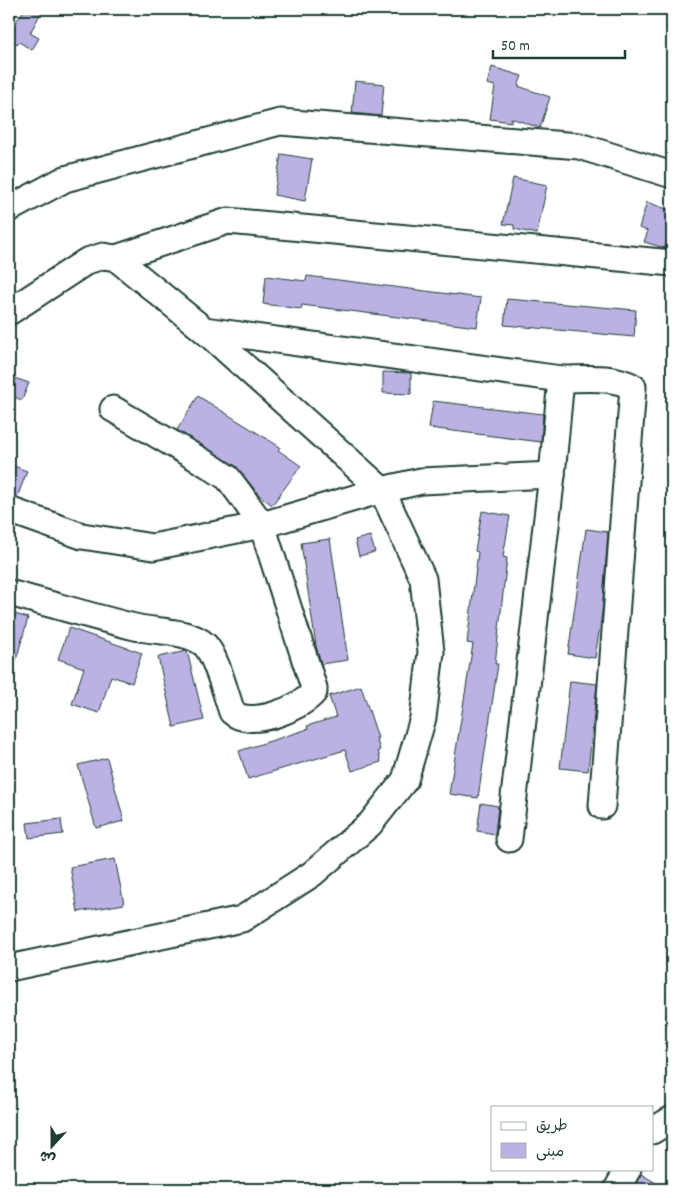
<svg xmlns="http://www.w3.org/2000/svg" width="681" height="1198" viewBox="0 0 681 1198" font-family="Dekko,'Playpen Sans Arabic',sans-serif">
	<rect width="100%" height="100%" fill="#fff"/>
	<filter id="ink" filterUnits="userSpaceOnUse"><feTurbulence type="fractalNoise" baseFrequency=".02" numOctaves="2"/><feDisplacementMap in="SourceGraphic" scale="10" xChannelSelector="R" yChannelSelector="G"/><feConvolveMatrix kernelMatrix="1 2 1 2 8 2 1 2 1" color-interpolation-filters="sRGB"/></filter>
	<g filter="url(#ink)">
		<g fill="#bbb2e3" stroke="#1f3d34">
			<polygon points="25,9 43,9 30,33 39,38 32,50 19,42 17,44 9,38 9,31"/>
			<polygon points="492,67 522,76 518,86 550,97 540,128 511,118 511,122 490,119 495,86 487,84"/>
			<polygon points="355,81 384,84 381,116 352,113"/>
			<polygon points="281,154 312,159 305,201 274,195"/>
			<polygon points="513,178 547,185 537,234 514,229 514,225 503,224"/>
			<polygon points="647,202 672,211 672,226 665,248 644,242 648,231 639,228"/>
			<polygon points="266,276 306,281 307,276 481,298 477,327 302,305 301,309 263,304"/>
			<polygon points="507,299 636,310 634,337 504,325"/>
			<polygon points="383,372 411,373 411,394 383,393"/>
			<polygon points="9,376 29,383 22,400 9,395"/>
			<polygon points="198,396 280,447 278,450 301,466 272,505 259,495 236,466 177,430"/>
			<polygon points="433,401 543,414 541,442 429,428"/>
			<polygon points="9,464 27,471 17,498 9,496"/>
			<polygon points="482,511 510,516 503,557 507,558 495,664 498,664 478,798 449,794 473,644 467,643 478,552 475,551"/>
			<polygon points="586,529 608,532 602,613 595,658 568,654"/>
			<polygon points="370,536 375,552 359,556 355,540"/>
			<polygon points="330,539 348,660 321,664 316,646 301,543"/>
			<polygon points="9,612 28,618 13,671 9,670"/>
			<polygon points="69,628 142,653 132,683 111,676 99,713 72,704 84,668 58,659"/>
			<polygon points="187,651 204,720 174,727 158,657"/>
			<polygon points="570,681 597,684 588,771 560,768"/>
			<polygon points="361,686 378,738 376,738 380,750 378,751 381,762 352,771 345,750 248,779 239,751 308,729 307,726 336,717 329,696"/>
			<polygon points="107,758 124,821 96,828 78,765"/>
			<polygon points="481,803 498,806 495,834 477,831"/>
			<polygon points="61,819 63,834 29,838 27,823"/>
			<polygon points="115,859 124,904 78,912 70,867"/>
			<polygon points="641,1174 666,1189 633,1189"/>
		</g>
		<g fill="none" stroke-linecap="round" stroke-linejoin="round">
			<g stroke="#1f3d34" stroke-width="29">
				<g id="minor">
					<polyline points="9,209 65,179 280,122 579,146 672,175"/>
					<polyline points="116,258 228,221 672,263"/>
					<polyline points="9,312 87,261 103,256 116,258 204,330 382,490 423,579 431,652 423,718 405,780 370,824 312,874 242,919 9,968"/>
					<path d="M204,330L561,379C585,379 611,375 633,387L602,806"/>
					<polyline points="9,510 82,536 153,547 262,525 382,490 421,481 552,475"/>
					<path d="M9,593C51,604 93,617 135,627C155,632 189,630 205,645C216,656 226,695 232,712C250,729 300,709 314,692V688L262,525L240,494L228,478L210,466L113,409"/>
					<polyline points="509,839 552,475 561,379"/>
					<polyline points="652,1131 672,1119"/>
					<polyline points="617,1189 628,1169"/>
				</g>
			</g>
			<use href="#minor" stroke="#fff" stroke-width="25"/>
		</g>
	</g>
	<rect width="681" height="1198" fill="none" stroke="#fff" stroke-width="30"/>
	<rect x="15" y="15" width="651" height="1168" fill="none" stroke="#1f3d34" stroke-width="2" filter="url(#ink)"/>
	<rect x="491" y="1106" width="162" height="65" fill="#ffffff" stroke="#a5b1ae"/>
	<rect x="501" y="1122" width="25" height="8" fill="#ffffff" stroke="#a5b1ae"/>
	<text x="536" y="1130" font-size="15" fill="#1f3d34">طريق</text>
	<rect x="501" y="1143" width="25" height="15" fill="#bbb2e3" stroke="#a5b1ae"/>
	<text x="536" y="1156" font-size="15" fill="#1f3d34">مبنى</text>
	<g transform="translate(52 1146) rotate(201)" stroke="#ffffff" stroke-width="4" paint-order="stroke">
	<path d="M0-4L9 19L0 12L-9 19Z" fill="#1f3d34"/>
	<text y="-8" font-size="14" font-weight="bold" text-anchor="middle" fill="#1f3d34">ش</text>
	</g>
	<path d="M493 50v8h132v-8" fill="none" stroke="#1f3d34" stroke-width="2.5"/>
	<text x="501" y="50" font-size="15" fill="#1f3d34" stroke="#ffffff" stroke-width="4" paint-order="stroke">50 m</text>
</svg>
